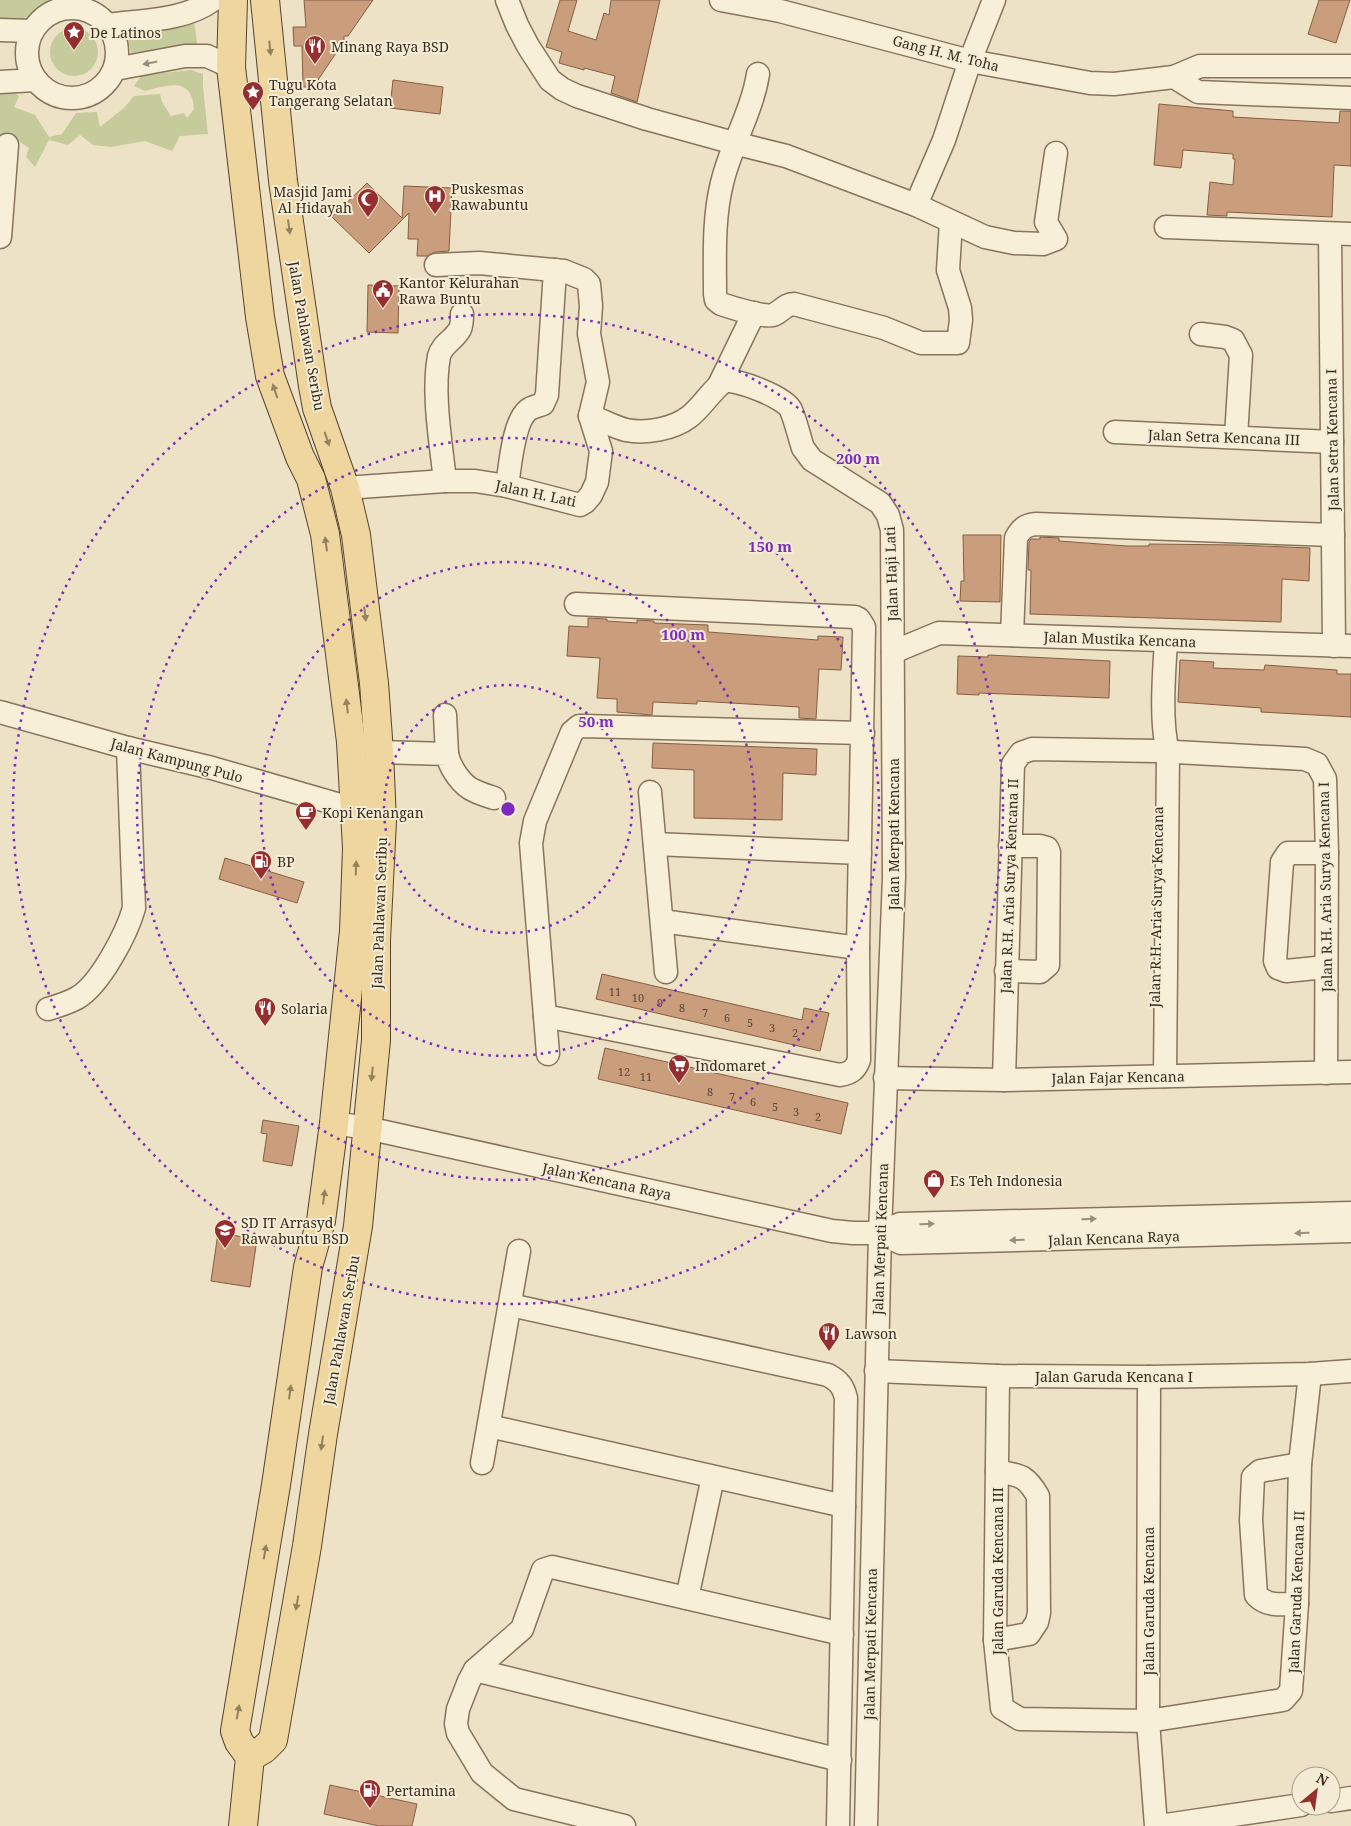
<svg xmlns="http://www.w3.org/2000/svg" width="1351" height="1826" viewBox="0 0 1351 1826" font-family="'Noto Serif',serif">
	<rect width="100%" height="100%" fill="#ede2c6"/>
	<g fill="#c5cb9a">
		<polygon points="0,0 54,0 40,5 21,21 0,24"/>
		<polygon points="194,22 198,48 132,58 127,33"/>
		<circle cx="74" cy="52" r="24"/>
		<path d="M191,70L203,74V87L208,134L180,136L172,151L145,141L111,147L93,145L80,135L68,145L49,140L35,167L26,157L29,148L14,138L0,141V83L19,96L14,107L35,115L49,137L62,134L76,113L97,112L100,127L124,108L134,96L160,94L162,102L171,116L184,113L187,118L194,109C192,76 168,85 145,91L134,86L142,75Z"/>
	</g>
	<g fill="#ca9d7d" stroke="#865e43">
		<polygon points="304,0 373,0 348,36 344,36 344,41 318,80 317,87 303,87 302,46 294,46 293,27 306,27"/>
		<polygon points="560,0 577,0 568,31 596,40 604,13 609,15 611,0 660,0 637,102 611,93 615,76 584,68 584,70 559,63 562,52 546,47"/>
		<polygon points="1319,0 1350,0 1336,43 1308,34"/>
		<polygon points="393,80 443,87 440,114 390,108"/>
		<polygon points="1159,104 1233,111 1233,117 1339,123 1340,111 1351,111 1351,166 1334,165 1332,217 1227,212 1227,216 1207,215 1210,182 1233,185 1235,159 1233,159 1233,154 1183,150 1181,168 1154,165"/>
		<polygon points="367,183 402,218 404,186 452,188 449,251 435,252 427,256 417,256 418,239 408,239 409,213 369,253 332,217"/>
		<polygon points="368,285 399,286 398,333 367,332"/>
		<polygon points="963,535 1001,535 1000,602 960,601 961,581 964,581"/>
		<polygon points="1040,537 1059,538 1059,541 1127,546 1149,546 1149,544 1239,545 1310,548 1309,581 1282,579 1281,622 1030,614 1031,570 1028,570 1029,542 1031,539 1040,539"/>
		<polygon points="588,618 607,619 607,621 637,623 637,620 654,621 654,623 708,625 708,632 818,640 818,636 843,637 841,670 819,669 816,719 799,718 799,707 697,701 697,704 653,702 652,715 617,712 617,699 597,698 600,658 567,656 569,626 588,627"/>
		<polygon points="988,655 1110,661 1109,698 979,693 979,695 957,694 958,656 988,657"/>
		<polygon points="1180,660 1214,662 1213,668 1264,670 1265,665 1337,670 1337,674 1351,674 1351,717 1261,712 1261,708 1178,702"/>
		<polygon points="653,743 817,749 816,775 783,773 782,820 694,818 694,770 652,768"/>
		<polygon points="225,858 304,882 297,903 219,879"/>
		<polygon points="602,974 802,1020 804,1008 829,1013 820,1051 596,999"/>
		<polygon points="605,1048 848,1103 841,1134 598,1079"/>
		<polygon points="263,1120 299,1126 292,1166 263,1161 267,1134 261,1133"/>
		<polygon points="218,1233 257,1239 250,1287 211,1281"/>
		<polygon points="330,1785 417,1804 412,1826 379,1826 324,1814"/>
	</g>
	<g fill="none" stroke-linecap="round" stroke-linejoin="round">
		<g stroke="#88745c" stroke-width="25">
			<g id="minor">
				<polyline points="507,0 517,25 528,46 550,80 562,89 577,96 647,119 734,143 786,156 916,205 985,237 1014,243 1043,244 1056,239 1046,222 1056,153"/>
				<polyline points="721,0 780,11 970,61 1090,83 1114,84 1174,77 1200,66 1351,66"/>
				<circle cx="72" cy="53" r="45"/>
				<path d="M108,25C142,20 184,21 213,0"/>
				<polyline points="0,30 32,31"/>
				<polyline points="115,69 185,56 207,56 231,67"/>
				<path d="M758,74C752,112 731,145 722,183C713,219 715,257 715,294L716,300L721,304C730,307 765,318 773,315C781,312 785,304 794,304L884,328L921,343H958L961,320L960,308L948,270L951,222"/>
				<polyline points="1174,77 1198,92 1351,98"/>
				<polyline points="0,82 36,80"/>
				<polyline points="916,205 944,140 970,61 994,0"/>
				<polyline points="1166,227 1351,234"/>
				<polyline points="1330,234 1334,646"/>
				<polyline points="0,237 7,145"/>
				<polyline points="1201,334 1225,337 1233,340 1241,355 1236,437"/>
				<polyline points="719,385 754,313"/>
				<path d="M590,416C602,420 614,427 626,430C646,434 673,429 689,417C702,407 710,392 724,381C737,379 785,397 791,410C796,422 799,436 803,448L812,460L880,503L888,515L892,530L894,877L880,1233L866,1826"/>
				<polyline points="1115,432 1332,442"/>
				<path d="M445,481C441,443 432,393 439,356C442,344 454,340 460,329C462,325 462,318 462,314"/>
				<path d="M507,486C510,468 513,422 528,410C532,407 538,406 543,404L547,395L555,270"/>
				<polyline points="345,488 445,481 475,481 507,486 580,505 585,502 591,495 597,482 601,451 590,416 598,382 589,334 591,306 589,284 584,279 564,271 479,263 436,265"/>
				<path d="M1012,635L1016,538C1021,529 1025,525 1036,524L1333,535"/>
				<polyline points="893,652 939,633 1351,646"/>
				<polyline points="0,712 128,748 212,768 354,809"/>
				<polyline points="445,715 447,754"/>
				<path d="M379,752L447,754C450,768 462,786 475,791C481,794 488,796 494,798"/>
				<polyline points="650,792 666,972"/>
				<polyline points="655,844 860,853"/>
				<polyline points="662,921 858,948"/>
				<polyline points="1326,967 1286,971 1278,968 1275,961 1282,862 1288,853 1327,853"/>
				<polyline points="1006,971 1040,972 1048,965 1049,852 1047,848 1040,846 1010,846"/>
				<path d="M48,1009C58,1006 68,1003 77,998C100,985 127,933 134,908L128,748"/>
				<path d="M545,1016L840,1075C851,1073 855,1070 859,1060L858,948L864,627L859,619L855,617L576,604"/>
				<polyline points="548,1054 531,843 535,821 572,732 579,726 583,726 863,733"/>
				<path d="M1165,1076L1168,752C1160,722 1164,673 1166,641"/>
				<polyline points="885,1078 1004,1080 1351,1072"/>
				<polyline points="1004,1080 1013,764 1021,753 1032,749 1157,751 1305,759 1317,764 1325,779 1327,853 1326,1073"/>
				<polyline points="334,1123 367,1128 832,1231 853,1233 880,1233 900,1224 1351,1213"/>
				<polyline points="880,1233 901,1243 1351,1231"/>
				<path d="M510,1305L828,1375C839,1381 843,1386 846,1398L838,1826"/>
				<polyline points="876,1371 998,1376 1149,1377 1310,1374 1351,1371"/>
				<polyline points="998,1376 995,1640 1002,1708 1020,1719 1148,1721 1283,1700 1291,1691 1297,1604 1300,1464 1310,1374"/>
				<polyline points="1149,1377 1148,1721 1156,1826"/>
				<polyline points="489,1426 844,1506"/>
				<polyline points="482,1463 519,1251"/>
				<polyline points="687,1598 713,1477"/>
				<path d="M1297,1604C1282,1604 1267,1607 1256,1595L1251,1520L1253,1477L1260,1471L1300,1464"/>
				<path d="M995,1640L1029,1634L1037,1622L1039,1613L1038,1496C1025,1474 1020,1476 997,1471"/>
				<polyline points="475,1670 840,1760"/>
				<polyline points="1331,1801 1351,1798"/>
				<polyline points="624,1826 514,1799 482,1773 458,1733 456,1724 458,1709 469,1681 475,1670 522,1629 543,1570 552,1567 842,1634"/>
				<polyline points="1159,1826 1301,1805"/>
			</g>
		</g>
		<g stroke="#564230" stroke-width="30">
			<g id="major">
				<polyline points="233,0 231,67 260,317 270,376 300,457 311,479 325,534 351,742 357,848 354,931 334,1123 321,1221 308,1267 276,1485 235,1731 239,1742 250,1757 243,1826"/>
				<polyline points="250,1757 264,1749 273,1740 307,1546 323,1434 358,1226 376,1040 376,940 382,821 379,752 374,683 356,535 345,488 317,408 313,386 283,181 265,0"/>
			</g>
		</g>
		<use href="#minor" stroke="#f8efd9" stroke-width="22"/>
		<use href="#major" stroke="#efd69f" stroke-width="28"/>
	</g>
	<defs><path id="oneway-solid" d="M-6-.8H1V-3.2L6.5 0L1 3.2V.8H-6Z" transform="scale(1.25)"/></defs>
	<g fill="#94815f">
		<use href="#oneway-solid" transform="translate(270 48) rotate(84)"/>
		<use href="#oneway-solid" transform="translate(289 227) rotate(82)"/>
		<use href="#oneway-solid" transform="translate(275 391) rotate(-109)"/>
		<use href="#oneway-solid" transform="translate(327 439) rotate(71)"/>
		<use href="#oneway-solid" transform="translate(326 544) rotate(-98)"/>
		<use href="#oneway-solid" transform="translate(365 614) rotate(83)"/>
		<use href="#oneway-solid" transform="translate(347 706) rotate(-97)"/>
		<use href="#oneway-solid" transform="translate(356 868) rotate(-88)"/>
		<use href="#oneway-solid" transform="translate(372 1074) rotate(96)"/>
		<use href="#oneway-solid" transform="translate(324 1197) rotate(-82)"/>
		<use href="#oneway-solid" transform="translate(290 1392) rotate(-82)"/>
		<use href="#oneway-solid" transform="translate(322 1443) rotate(98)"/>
		<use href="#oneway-solid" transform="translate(265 1552) rotate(-80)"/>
		<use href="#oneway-solid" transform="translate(297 1603) rotate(100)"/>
		<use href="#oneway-solid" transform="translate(238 1712) rotate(-80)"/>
	</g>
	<g fill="#988e7c">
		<use href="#oneway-solid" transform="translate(150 63) rotate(169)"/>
		<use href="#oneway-solid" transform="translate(1089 1219) rotate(-1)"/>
		<use href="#oneway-solid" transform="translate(927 1224) rotate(-1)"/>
		<use href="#oneway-solid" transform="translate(1302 1233) rotate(178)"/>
		<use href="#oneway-solid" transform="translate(1017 1240) rotate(178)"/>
	</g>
	<g fill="none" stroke="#7b2cbf" stroke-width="2.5" stroke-dasharray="2.5 5">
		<circle cx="508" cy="809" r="124"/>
		<circle cx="508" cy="809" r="247"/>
		<circle cx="508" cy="809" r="371"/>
		<circle cx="508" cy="809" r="495"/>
	</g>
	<defs>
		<g id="sight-pin" transform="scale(1.125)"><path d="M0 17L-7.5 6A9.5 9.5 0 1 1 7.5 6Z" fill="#952e2e" stroke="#f5ecd5"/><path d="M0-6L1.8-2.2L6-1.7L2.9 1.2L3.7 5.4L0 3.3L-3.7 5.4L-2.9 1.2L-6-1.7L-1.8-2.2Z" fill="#fff"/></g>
		<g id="restaurant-pin" transform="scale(1.125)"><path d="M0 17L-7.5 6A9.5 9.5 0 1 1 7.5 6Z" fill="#952e2e" stroke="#f5ecd5"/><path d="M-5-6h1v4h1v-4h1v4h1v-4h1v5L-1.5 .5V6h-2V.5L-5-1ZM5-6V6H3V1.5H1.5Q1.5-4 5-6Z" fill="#fff"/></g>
		<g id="hospital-pin" transform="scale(1.125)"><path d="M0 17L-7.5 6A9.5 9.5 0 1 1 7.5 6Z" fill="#952e2e" stroke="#f5ecd5"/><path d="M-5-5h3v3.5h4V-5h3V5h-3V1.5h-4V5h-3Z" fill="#fff"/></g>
		<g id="mosque-pin" transform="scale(1.125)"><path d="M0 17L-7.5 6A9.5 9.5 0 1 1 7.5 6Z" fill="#952e2e" stroke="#f5ecd5"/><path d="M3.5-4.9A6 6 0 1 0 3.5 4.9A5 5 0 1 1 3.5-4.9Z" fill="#fff"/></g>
		<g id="civic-pin" transform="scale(1.125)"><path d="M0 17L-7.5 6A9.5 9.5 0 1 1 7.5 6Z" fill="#952e2e" stroke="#f5ecd5"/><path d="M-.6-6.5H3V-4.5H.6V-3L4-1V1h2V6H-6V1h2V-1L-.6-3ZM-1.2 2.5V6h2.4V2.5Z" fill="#fff"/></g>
		<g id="cafe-pin" transform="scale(1.125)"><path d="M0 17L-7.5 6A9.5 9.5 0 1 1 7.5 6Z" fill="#952e2e" stroke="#f5ecd5"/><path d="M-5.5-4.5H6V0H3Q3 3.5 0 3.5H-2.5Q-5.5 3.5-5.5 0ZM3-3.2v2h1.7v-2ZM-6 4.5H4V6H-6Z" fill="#fff"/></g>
		<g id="fuel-pin" transform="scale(1.125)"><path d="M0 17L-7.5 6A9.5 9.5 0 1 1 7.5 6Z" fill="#952e2e" stroke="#f5ecd5"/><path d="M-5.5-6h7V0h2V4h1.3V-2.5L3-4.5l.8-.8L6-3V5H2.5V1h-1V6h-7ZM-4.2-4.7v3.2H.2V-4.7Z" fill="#fff"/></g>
		<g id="supermarket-pin" transform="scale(1.125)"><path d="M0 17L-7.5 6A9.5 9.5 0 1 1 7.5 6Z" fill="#952e2e" stroke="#f5ecd5"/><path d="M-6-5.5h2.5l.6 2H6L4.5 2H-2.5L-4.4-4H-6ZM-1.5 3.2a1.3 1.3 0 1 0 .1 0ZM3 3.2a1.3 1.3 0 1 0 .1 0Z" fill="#fff"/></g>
		<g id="shop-pin" transform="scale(1.125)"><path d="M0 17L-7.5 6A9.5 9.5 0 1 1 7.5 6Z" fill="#952e2e" stroke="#f5ecd5"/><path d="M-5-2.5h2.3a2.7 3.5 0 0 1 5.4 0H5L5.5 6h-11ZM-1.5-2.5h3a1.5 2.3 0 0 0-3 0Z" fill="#fff"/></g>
		<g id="school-pin" transform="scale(1.125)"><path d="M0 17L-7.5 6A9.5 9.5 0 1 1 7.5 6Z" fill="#952e2e" stroke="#f5ecd5"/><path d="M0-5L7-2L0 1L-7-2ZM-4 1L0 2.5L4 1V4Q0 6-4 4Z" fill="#fff"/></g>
	</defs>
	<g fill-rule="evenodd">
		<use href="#sight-pin" x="74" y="32"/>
		<use href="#restaurant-pin" x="315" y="46"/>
		<use href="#sight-pin" x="253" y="92"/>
		<use href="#hospital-pin" x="435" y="196"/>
		<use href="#mosque-pin" x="368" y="199"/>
		<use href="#civic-pin" x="383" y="290"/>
		<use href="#cafe-pin" x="306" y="812"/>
		<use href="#fuel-pin" x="261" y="861"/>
		<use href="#restaurant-pin" x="265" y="1008"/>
		<use href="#supermarket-pin" x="679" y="1065"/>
		<use href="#shop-pin" x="934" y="1180"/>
		<use href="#school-pin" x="225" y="1230"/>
		<use href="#restaurant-pin" x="829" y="1333"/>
		<use href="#fuel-pin" x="370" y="1790"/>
	</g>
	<g text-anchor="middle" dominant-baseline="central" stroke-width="4" stroke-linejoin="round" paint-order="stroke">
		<g font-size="11" fill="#5c4836">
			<text x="615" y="991">11</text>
			<text x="638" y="997">10</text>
			<text x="660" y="1002">9</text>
			<text x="682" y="1007">8</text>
			<text x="705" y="1012">7</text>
			<text x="727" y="1017">6</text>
			<text x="750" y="1022">5</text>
			<text x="772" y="1027">3</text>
			<text x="795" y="1032">2</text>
			<text x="624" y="1071">12</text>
			<text x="646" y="1076">11</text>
			<text x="710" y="1091">8</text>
			<text x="732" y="1096">7</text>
			<text x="753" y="1101">6</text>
			<text x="775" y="1106">5</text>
			<text x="796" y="1111">3</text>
			<text x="818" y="1116">2</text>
		</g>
		<g font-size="14" fill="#382c1f" stroke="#f5ecd5" text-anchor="start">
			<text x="90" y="32">De Latinos</text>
			<text x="331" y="46">Minang Raya BSD</text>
			<text x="269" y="84">Tugu Kota<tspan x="269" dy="16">Tangerang Selatan</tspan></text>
			<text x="451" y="188">Puskesmas<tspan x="451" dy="16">Rawabuntu</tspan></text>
			<text x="352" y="191" text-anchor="end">Masjid Jami<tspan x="352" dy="16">Al Hidayah</tspan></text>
			<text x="399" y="282">Kantor Kelurahan<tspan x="399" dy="16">Rawa Buntu</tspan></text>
			<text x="322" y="812">Kopi Kenangan</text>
			<text x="277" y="861">BP</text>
			<text x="281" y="1008">Solaria</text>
			<text x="695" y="1065">Indomaret</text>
			<text x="950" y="1180">Es Teh Indonesia</text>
			<text x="241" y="1222">SD IT Arrasyd<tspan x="241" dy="16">Rawabuntu BSD</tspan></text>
			<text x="845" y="1333">Lawson</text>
			<text x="386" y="1790">Pertamina</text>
		</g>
		<g font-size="14" fill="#382c1f" stroke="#f5ecd5">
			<text transform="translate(946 53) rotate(14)">Gang H. M. Toha</text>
			<text transform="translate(307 336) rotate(80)">Jalan Pahlawan Seribu</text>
			<text transform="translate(1224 437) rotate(2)">Jalan Setra Kencana III</text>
			<text transform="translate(1332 440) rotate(-91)">Jalan Setra Kencana I</text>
			<text transform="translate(536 493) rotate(12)">Jalan H. Lati</text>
			<text transform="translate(891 574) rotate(-92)">Jalan Haji Lati</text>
			<text transform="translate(1120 639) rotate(2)">Jalan Mustika Kencana</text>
			<text transform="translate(177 760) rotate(15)">Jalan Kampung Pulo</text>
			<text transform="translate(893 834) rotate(-90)">Jalan Merpati Kencana</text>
			<text transform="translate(1009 886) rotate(-88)">Jalan R.H. Aria Surya Kencana II</text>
			<text transform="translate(1325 887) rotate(-91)">Jalan R.H. Aria Surya Kencana I</text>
			<text transform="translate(1156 907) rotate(-89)">Jalan R.H. Aria Surya Kencana</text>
			<text transform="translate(379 913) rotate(-88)">Jalan Pahlawan Seribu</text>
			<text transform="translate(1118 1077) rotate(-1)">Jalan Fajar Kencana</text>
			<text transform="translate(607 1181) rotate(12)">Jalan Kencana Raya</text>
			<text transform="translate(1114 1238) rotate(-2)">Jalan Kencana Raya</text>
			<text transform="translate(880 1239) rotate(-88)">Jalan Merpati Kencana</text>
			<text transform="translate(341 1330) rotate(-80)">Jalan Pahlawan Seribu</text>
			<text x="1114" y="1376">Jalan Garuda Kencana I</text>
			<text transform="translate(997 1571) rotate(-90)">Jalan Garuda Kencana III</text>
			<text transform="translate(1296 1592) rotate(-88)">Jalan Garuda Kencana II</text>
			<text transform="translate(1148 1601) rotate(-90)">Jalan Garuda Kencana</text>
			<text transform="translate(870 1644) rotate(-89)">Jalan Merpati Kencana</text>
		</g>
	</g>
	<circle cx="508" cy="809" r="8" fill="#7b2cbf" stroke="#f5ecd5" stroke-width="2.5"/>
	<g font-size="15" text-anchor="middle" font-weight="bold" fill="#7b2cbf" stroke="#f5ecd5" stroke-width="4" stroke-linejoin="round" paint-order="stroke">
		<text x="858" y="464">200 m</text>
		<text x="770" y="552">150 m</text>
		<text x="683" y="640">100 m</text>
		<text x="596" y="727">50 m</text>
	</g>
	<g transform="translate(1316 1791) rotate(29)"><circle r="24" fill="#f5ecd5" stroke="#a99f8c"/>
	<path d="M0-4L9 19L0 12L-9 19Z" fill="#952e2e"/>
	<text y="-8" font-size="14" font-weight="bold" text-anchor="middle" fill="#382c1f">N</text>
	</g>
</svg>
